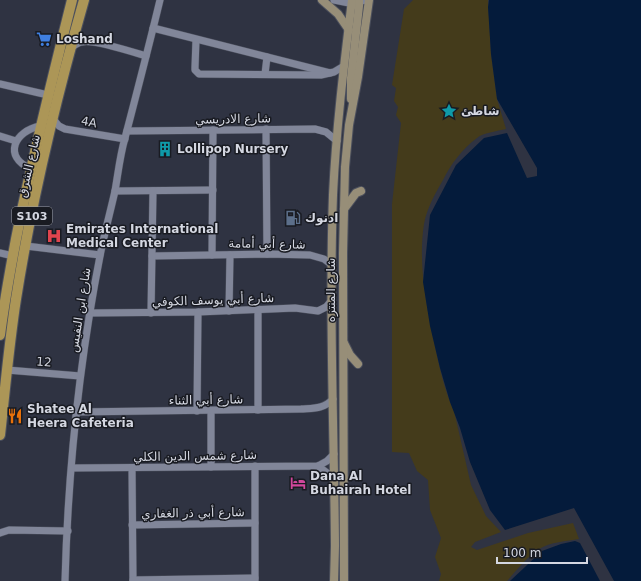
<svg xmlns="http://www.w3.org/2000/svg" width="641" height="581" viewBox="0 0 641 581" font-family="'DejaVu Sans',Vazirmatn,sans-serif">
	<rect width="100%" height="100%" fill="#2f3342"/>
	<path fill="#443b1b" d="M413,0H488L491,54L497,99L506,129C498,131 482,133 477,138C462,149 451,164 443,180C435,194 427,208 424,224C418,262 426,305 434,342C439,365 444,390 454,411L471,485L486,516L501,532L475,542L471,547L477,550L528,533L573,523L579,539C567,541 550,542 539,549C527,557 517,570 507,581H439L441,574L435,557L441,538L430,510L428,480L417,471L409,453L392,452V204L401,123L396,115L398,107L394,101L396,88L392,85L404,9Z"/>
	<g fill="#041b3b">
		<polygon points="489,0 641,0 641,581 614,581 574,508 505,530 490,510 470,462 460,428 450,402 440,368 430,326 423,282 430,215 456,165 484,138 507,133 527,178 537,176 537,168 497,99 491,54 488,7"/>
		<polygon points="575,541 580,543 600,581 510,581 542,551 561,544"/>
	</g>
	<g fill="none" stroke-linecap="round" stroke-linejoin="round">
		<g stroke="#4c505d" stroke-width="8">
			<g id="minor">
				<polyline points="334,0 354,4 365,0"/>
				<polyline points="153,28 330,73"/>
				<polyline points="196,40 195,67 195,70 199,74 321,75 334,72 344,66"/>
				<path d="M71,48C74,46 78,42 82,42C93,39 133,52 146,56"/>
				<polyline points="265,74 267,57"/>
				<polyline points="0,84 48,95"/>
				<polyline points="53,119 59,126 65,129 125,139"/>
				<polyline points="266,129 267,254"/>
				<polyline points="127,131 315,129 326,132 337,141"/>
				<polyline points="0,136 16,141"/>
				<path d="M31,169C2,156 15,131 40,126"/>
				<polyline points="115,191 213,190"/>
				<polyline points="26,246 100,255"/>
				<polyline points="0,253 13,256"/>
				<polyline points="212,255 213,130"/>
				<polyline points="152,256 267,254 310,255 324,259 332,265"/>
				<polyline points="258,309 258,410"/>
				<polyline points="229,311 230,255"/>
				<polyline points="90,313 198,312 295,308 318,311 326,307 332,300"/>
				<polyline points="151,313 153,191"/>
				<polyline points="7,370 80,376"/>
				<polyline points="197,411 198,312"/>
				<polyline points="211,411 211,467"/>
				<path d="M77,412L301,409C313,408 324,409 333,399"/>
				<polyline points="318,466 334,478"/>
				<polyline points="72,468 318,466 327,461 334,454"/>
				<polyline points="132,468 133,581"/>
				<polyline points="132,525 255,523"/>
				<polyline points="0,533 9,530 68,531"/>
				<polyline points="133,580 255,578"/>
				<path d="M65,581C68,472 79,363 100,256C104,235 110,213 115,191C118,174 120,155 125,138C137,92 149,46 160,0"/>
				<polyline points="255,581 255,466"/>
			</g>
		</g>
		<g stroke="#4c505d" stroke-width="10">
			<g id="secondary">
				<polyline points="322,0 338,14 349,30"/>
				<polyline points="351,99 351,78 359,6 359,0"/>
				<polyline points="344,209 356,193 361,191"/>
				<polyline points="344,343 350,355 358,364"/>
				<path d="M334,581L335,546C334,429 329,312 333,195C336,130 344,65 352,0"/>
				<polyline points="344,581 343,253 345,167 349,125 358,77 369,0"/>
			</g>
		</g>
		<g stroke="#4c505d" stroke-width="12">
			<g id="primary">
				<path d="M0,335C4,303 10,271 16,239C32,159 52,80 72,0"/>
				<path d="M0,435C5,390 9,344 16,299C32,198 56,98 84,0"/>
			</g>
		</g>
		<use href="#minor" stroke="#818699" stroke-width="7"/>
		<use href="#secondary" stroke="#978e78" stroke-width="8"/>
		<use href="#primary" stroke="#ac9657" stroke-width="10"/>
	</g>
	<defs>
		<g id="supermarket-bare" transform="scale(1.2)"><path d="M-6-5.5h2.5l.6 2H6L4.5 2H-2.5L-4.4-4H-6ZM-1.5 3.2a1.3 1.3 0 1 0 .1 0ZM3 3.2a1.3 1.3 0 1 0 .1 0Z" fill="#3f7fe0" stroke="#191b22" stroke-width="2.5" paint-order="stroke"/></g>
		<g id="sight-bare" transform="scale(1.2)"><path d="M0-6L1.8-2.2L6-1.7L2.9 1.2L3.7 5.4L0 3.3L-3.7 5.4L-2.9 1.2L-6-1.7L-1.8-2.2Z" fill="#0f9aa8" stroke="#191b22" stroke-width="2.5" paint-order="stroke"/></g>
		<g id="building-bare" transform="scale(1.2)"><path d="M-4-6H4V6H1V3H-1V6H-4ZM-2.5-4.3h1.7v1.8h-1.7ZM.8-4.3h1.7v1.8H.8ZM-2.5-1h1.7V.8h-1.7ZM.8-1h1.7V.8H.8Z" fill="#0f9aa8" stroke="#191b22" stroke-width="2.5" paint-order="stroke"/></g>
		<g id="fuel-bare" transform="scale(1.2)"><path d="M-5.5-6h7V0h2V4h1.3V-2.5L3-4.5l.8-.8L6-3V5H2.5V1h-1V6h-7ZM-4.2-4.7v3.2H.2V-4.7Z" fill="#5c6f8a" stroke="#191b22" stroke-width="2.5" paint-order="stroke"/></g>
		<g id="hospital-bare" transform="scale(1.2)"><path d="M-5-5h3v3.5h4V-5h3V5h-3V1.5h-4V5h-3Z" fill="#e0444e" stroke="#191b22" stroke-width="2.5" paint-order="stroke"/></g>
		<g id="restaurant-bare" transform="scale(1.2)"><path d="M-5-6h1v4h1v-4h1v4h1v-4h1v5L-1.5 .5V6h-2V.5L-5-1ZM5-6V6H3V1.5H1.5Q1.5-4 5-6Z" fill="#e8710a" stroke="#191b22" stroke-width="2.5" paint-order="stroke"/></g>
		<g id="hotel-bare" transform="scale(1.2)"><path d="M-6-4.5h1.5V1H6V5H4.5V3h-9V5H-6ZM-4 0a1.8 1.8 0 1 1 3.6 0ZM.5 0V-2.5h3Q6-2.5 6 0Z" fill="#d1479c" stroke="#191b22" stroke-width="2.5" paint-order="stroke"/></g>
	</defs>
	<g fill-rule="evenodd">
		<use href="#supermarket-bare" x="44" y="39"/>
		<use href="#sight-bare" x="449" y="111"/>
		<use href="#building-bare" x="165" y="149"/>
		<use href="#fuel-bare" x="293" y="218"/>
		<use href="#hospital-bare" x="54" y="236"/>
		<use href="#restaurant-bare" x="15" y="416"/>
		<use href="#hotel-bare" x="298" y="483"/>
	</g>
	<g text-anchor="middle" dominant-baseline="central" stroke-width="3" stroke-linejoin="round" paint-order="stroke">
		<rect fill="#191b22" stroke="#9c9fa8" stroke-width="1" x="12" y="207" width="40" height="18" rx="3"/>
		<g font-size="11" font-weight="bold" fill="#d4d7e1">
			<text x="32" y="216">S103</text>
		</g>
		<g font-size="12" font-weight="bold" fill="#d4d7e1" stroke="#191b22" text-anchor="start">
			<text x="56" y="39">Loshand</text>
			<text x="461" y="111">شاطئ</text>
			<text x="177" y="149">Lollipop Nursery</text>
			<text x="305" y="218">ادنوك</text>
			<text x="66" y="229">Emirates International<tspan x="66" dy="14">Medical Center</tspan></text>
			<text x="27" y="409">Shatee Al<tspan x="27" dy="14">Heera Cafeteria</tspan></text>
			<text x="310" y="476">Dana Al<tspan x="310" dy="14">Buhairah Hotel</tspan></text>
		</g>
		<g font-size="12" fill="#d4d7e1" stroke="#191b22">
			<text transform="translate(233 119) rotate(-1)">شارع الادريسي</text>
			<text transform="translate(89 122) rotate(10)">4A</text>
			<text transform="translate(29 166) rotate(-77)">شارع الشرق</text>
			<text transform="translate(267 244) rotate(1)">شارع أبي أمامة</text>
			<text transform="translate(331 290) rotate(-90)">شارع المنتزه</text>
			<text transform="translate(213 300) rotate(-2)">شارع أبي يوسف الكوفي</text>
			<text transform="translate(80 310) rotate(-81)">شارع ابن النفيس</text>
			<text transform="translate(44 362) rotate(4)">12</text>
			<text transform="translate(206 400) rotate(-1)">شارع أبي الثناء</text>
			<text transform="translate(195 456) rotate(-1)">شارع شمس الدين الكلي</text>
			<text transform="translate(193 513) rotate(-1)">شارع أبي ذر الغفاري</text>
		</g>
	</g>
	<path d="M497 557v6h90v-6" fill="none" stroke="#d4d7e1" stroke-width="2"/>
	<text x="503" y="557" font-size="12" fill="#d4d7e1" stroke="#191b22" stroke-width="3" paint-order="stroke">100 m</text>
</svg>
